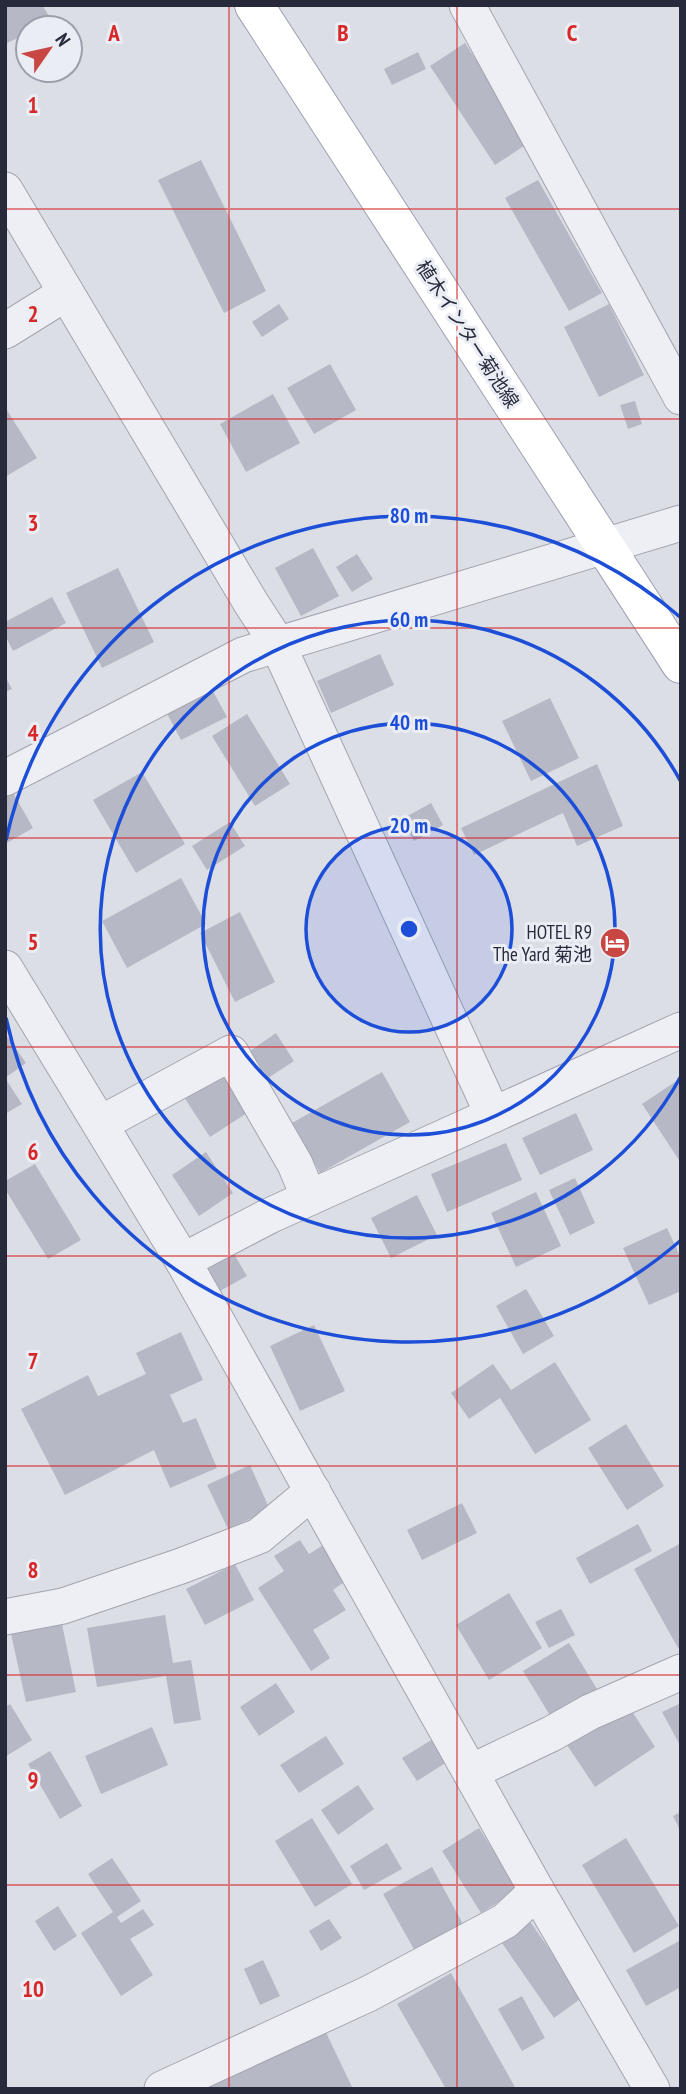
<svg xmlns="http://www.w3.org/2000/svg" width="686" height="2094" viewBox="0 0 686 2094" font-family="'PT Sans Narrow','Noto Sans JP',sans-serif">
	<rect width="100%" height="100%" fill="#dcdee6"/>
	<g fill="#b6b9c5">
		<polygon points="5,5 42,5 53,22 40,28 28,28 28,33 5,44"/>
		<polygon points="465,43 530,142 495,165 430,66"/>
		<polygon points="418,52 426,69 392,85 384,69"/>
		<polygon points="201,160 266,291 224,313 158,180"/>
		<polygon points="538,180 602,293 569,311 505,198"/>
		<polygon points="279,304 289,319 262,337 252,322"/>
		<polygon points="609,304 644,375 599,397 564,327"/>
		<polygon points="330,364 356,410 314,434 287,388"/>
		<polygon points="273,394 300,443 246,472 220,424"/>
		<polygon points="635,401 642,424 628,429 620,405"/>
		<polygon points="5,407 37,458 5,477"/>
		<polygon points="313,548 339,596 301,616 275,568"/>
		<polygon points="357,554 373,579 352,592 336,567"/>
		<polygon points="118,568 154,642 102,668 66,593"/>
		<polygon points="52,597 66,623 13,651 5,635 5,622"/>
		<polygon points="380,654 394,685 331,713 317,681"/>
		<polygon points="5,676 12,689 5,692"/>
		<polygon points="208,682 227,717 181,740 163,706"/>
		<polygon points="550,698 579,758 531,781 502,721"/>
		<polygon points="247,714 290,784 255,806 212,736"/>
		<polygon points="597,764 623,826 577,846 563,813 474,855 461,828"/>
		<polygon points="142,772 185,844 136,873 93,800"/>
		<polygon points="11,789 33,828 5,844 5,793"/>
		<polygon points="431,803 443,825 414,841 402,819"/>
		<polygon points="230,822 245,846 207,870 192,846"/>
		<polygon points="181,878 206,924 127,968 102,921"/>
		<polygon points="240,912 275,982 235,1002 200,933"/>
		<polygon points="276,1033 294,1061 268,1078 250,1051"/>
		<polygon points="8,1037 26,1063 5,1078 5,1039"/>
		<polygon points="233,1061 261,1104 210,1137 182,1094"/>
		<polygon points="382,1072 410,1122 320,1173 292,1123"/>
		<polygon points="5,1078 22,1104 5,1114"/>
		<polygon points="681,1078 681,1163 642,1104"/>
		<polygon points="576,1113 593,1150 540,1175 522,1138"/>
		<polygon points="506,1143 522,1180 447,1212 431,1174"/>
		<polygon points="206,1152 233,1193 199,1216 172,1175"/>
		<polygon points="35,1164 81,1240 48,1259 5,1189 5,1181"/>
		<polygon points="575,1178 595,1223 570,1235 549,1190"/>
		<polygon points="536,1192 561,1246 516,1267 491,1213"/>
		<polygon points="417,1195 437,1235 391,1258 371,1218"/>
		<polygon points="667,1228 681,1258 681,1291 649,1305 623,1248"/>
		<polygon points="234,1254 247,1276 218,1292 206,1270"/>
		<polygon points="526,1289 554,1336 523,1354 496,1306"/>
		<polygon points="314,1325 345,1391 300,1411 270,1346"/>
		<polygon points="181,1332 203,1380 170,1395 183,1423 196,1418 217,1468 170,1488 154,1450 65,1495 21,1409 88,1375 98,1396 146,1374 136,1353"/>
		<polygon points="555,1362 591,1420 535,1454 500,1398 469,1419 451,1393 493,1364 511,1390"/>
		<polygon points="626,1424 664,1486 627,1510 588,1448"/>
		<polygon points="250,1465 270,1510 228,1529 207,1485"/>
		<polygon points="462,1503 477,1533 422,1560 407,1530"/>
		<polygon points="638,1524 652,1551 590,1584 576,1558"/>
		<polygon points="300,1540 309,1554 328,1542 350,1578 333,1590 346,1610 313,1630 330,1658 311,1671 258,1588 284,1571 274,1556"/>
		<polygon points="681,1543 681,1646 678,1648 634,1569"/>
		<polygon points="235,1564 254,1600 205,1625 186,1589"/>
		<polygon points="509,1593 542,1648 489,1680 456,1625"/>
		<polygon points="561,1609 575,1635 549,1648 535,1622"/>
		<polygon points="165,1615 173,1663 191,1660 201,1720 174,1724 166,1676 97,1687 87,1628"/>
		<polygon points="62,1624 76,1692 26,1702 11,1634"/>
		<polygon points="569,1643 600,1694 554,1722 523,1671"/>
		<polygon points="276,1683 295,1712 259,1736 240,1707"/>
		<polygon points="681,1703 681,1747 662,1712"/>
		<polygon points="10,1704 32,1740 5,1757 5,1707"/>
		<polygon points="628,1705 655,1747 595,1787 567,1745"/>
		<polygon points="152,1727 168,1765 101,1794 85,1756"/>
		<polygon points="326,1736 344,1764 299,1793 280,1765"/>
		<polygon points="433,1739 447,1762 417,1781 402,1758"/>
		<polygon points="50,1751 82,1806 60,1819 28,1764"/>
		<polygon points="358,1785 374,1809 338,1835 321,1810"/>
		<polygon points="681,1812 681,1832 673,1816"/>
		<polygon points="312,1818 352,1884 315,1907 275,1841"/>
		<polygon points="479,1828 518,1890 481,1913 442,1851"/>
		<polygon points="626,1838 679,1926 634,1953 582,1865"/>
		<polygon points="387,1843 402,1869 364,1890 350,1866"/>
		<polygon points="112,1858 141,1901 117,1917 121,1923 143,1909 154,1925 130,1939 153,1975 121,1996 81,1933 113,1912 88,1874"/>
		<polygon points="432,1867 464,1926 416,1953 383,1894"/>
		<polygon points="58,1906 77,1936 54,1951 35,1921"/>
		<polygon points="524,1913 583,1997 554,2018 495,1933"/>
		<polygon points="329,1919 342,1938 321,1951 309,1931"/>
		<polygon points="681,1940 681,1987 646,2006 626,1970"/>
		<polygon points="263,1960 280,1996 260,2005 244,1969"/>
		<polygon points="451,1973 516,2089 446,2089 397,2004"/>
		<polygon points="522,1996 545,2038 522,2051 498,2009"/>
		<polygon points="322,2024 353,2089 185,2089"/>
	</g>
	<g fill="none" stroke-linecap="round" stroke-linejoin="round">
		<g stroke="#a2a4af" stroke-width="37">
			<g id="minor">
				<polyline points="467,5 681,397"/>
				<polyline points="5,190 251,603 277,643 493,1115"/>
				<polyline points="5,331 66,293"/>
				<polyline points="5,778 243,655 681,523"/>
				<polyline points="5,968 183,1261 537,1891 652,2089"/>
				<polyline points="100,1124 231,1053 295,1164 309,1198"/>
				<polyline points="183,1261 269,1216 681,1030"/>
				<polyline points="5,1617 63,1606 181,1566 259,1536 313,1491"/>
				<polyline points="471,1772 551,1734 590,1712 681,1672"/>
				<polyline points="162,2089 368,1994 505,1921 537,1891"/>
			</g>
		</g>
		<g stroke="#9ca0b1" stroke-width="40">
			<polyline id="major" points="254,5 681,664"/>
		</g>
		<use href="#minor" stroke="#eeeff4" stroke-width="35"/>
		<use href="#major" stroke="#fff" stroke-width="38"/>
	</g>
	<path fill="none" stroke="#d62828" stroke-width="2" stroke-opacity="0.55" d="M229,5V2089M457,5V2089M5,209H681M5,419H681M5,628H681M5,838H681M5,1047H681M5,1256H681M5,1466H681M5,1675H681M5,1885H681"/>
	<circle cx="409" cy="929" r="103" fill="#1d4ed8" fill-opacity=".12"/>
	<g fill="none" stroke="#1d4ed8" stroke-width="3.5">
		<circle cx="409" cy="929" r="103"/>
		<circle cx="409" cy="929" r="206"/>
		<path d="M681 1076A309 309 0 1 1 681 782"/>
		<path d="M680 1241A413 413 0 0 1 6 1018M6 840A413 413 0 0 1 680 617"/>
	</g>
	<defs>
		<g id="hotel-disc" transform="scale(1.575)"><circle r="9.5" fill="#c94743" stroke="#ebedf4"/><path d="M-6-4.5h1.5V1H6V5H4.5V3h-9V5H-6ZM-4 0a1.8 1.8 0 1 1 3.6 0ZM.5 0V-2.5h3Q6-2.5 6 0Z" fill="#fff"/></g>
	</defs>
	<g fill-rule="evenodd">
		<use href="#hotel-disc" x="615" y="943"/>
	</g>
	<g text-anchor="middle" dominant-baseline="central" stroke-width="6" stroke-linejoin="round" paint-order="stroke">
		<g font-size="19" fill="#262a3b" stroke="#ebedf4">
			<text transform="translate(468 334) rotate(57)">植木インター菊池線</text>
		</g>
		<g font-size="19" fill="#262a3b" stroke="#ebedf4" text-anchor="end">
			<text x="592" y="932">HOTEL R9<tspan x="592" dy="22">The Yard 菊池</tspan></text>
		</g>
	</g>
	<g font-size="23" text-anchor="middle" font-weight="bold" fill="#d62828" stroke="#ebedf4" stroke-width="6" stroke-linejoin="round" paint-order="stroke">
		<text x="114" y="41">A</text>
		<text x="343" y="41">B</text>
		<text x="572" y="41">C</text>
		<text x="33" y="113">1</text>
		<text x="33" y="322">2</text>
		<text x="33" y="531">3</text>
		<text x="33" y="741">4</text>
		<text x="33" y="950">5</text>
		<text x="33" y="1160">6</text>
		<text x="33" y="1369">7</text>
		<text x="33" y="1578">8</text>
		<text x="33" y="1788">9</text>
		<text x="33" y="1997">10</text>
	</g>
	<circle cx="409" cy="929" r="10" fill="#1d4ed8" stroke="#ebedf4" stroke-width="3.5"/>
	<g font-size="21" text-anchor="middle" font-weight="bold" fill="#1d4ed8" stroke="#ebedf4" stroke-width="6" stroke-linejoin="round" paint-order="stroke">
		<text x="409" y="523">80 m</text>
		<text x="409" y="627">60 m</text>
		<text x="409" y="730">40 m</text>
		<text x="409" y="833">20 m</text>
	</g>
	<rect width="686" height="2094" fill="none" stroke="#262a3b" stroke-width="14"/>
	<g transform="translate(49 49) rotate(56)"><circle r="33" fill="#ebedf4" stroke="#9c9faa" stroke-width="2"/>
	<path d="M0-5L12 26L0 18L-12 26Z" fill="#c94743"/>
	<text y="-10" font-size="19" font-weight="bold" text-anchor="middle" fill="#262a3b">N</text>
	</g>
</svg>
